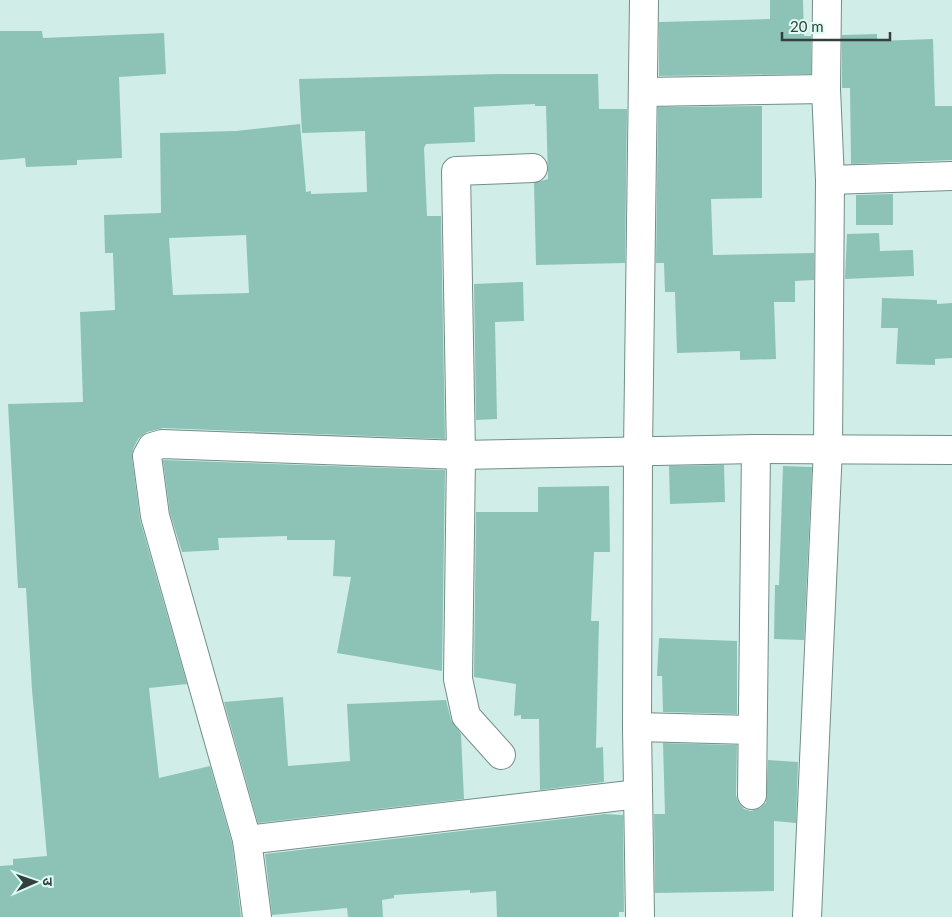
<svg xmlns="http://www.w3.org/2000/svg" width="952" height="917" viewBox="0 0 952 917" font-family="Lato,'Noto Sans Devanagari',sans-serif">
	<rect width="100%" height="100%" fill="#d0eee7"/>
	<g fill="#8dc3b6" fill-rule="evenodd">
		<polygon points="770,0 803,0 804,36 811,36 811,74 659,76 659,22 770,19"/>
		<polygon points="0,31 42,31 43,38 164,33 166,74 119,77 122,158 77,160 77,165 26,167 25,158 0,160"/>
		<polygon points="877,34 877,41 933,39 935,106 952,106 952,160 851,164 850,88 842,88 842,35"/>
		<path d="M499,74H598L599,109H627L625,263L536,265L534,183L548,179L546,106H535V104L474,107L475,142L426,144L424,148L427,216H441L445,439L163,428L147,432L138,439L133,449L132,458L140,520L187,684L149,688L159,778L210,766L232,843L241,917H0V866L13,865V859L47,856L32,690L26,588H18L8,404L83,402L80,312L115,310L113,253H105L104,215L161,213L160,133L236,131L300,124L306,192L311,191V194L367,192L365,131L302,133L299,79ZM246,235L249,293L173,295L169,238Z"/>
		<polygon points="762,106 762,198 711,199 713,255 814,253 814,280 795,281 795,302 774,302 776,359 740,360 740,351 677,353 675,292 665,292 664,263 656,263 658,107"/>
		<polygon points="893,194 893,225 856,225 856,195"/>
		<polygon points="879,233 880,251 913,250 914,276 845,279 847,234"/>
		<polygon points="523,282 524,321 495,322 497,419 476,420 474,284"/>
		<polygon points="882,298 937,300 937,304 952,303 952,358 935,359 935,365 896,364 898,328 881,328"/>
		<polygon points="163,460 445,470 442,671 337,653 351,577 333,576 335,540 287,540 287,536 218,538 219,550 182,552 170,513"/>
		<polygon points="724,465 725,502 670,504 669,466"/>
		<polygon points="783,466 812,467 804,640 774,639 775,585 779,585"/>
		<polygon points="609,486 610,552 594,552 591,621 599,621 596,748 603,747 604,782 540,790 539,719 521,719 521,715 514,716 516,684 474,677 476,512 538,512 538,487"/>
		<polygon points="659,638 737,641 737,714 663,712 662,676 657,676"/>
		<polygon points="283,697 288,766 350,761 347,704 446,700 451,720 461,734 464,799 258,823 224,702"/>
		<polygon points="663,743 737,745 736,795 739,803 744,809 751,811 760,808 766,803 768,760 798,762 796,823 774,821 774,891 655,893 654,814 665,814"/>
		<polygon points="605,814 623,815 624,912 619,912 619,917 497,917 496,891 470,893 470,890 394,895 394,898 382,900 383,917 348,917 347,908 272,915 265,854"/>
	</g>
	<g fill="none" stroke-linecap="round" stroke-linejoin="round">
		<g stroke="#728e87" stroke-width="30">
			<g id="minor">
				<polyline points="644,92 826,89"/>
				<polyline points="830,180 952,176"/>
				<polyline points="637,727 752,730"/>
				<polyline points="501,755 466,716 458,679 461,455 456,171 533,168"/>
				<polyline points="752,795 756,449"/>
				<polyline points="247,840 638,794"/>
				<polyline points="257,917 247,840 155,516 147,456 152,447 162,444 461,455 756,449 952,450"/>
				<polyline points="640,917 637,727 638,451 644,0"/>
				<polyline points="807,917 828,448 830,180 826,89 827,0"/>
			</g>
		</g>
		<use href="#minor" stroke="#fff" stroke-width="28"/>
	</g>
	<g transform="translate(35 882) rotate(88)" stroke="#ddfcf4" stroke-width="4" paint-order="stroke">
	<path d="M0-4L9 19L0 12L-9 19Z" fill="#33403d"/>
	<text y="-8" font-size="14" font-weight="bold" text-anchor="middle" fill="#33403d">उ</text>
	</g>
	<path d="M782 32v8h108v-8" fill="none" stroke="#33403d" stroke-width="2.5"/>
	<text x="790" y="32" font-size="15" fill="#33403d" stroke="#ddfcf4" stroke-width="4" paint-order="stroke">20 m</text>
</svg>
